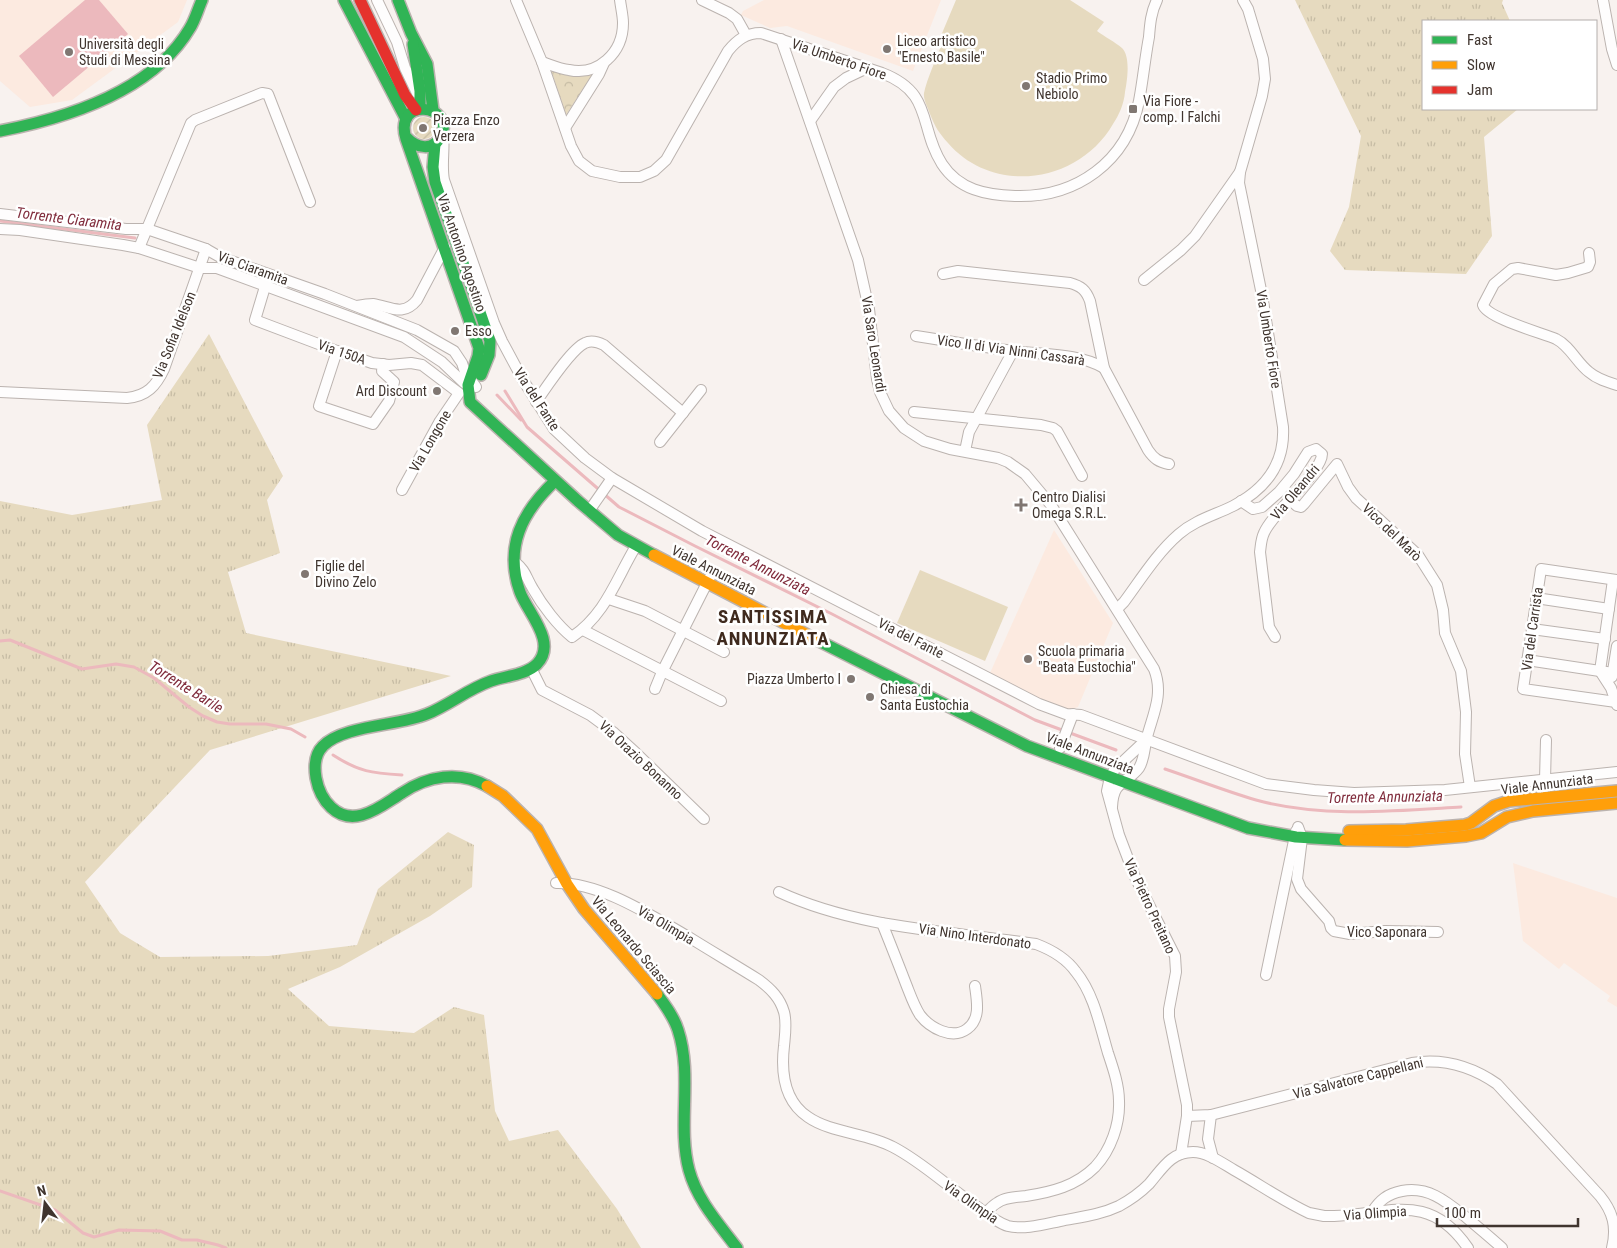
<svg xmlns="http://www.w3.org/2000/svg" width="1617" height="1248" viewBox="0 0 1617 1248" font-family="'Roboto Condensed',sans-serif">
	<defs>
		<pattern id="grass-tufts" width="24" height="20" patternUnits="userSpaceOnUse" patternTransform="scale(1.25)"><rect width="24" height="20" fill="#e6dabf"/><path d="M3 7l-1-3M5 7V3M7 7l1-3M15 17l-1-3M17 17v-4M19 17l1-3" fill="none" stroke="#c6bca4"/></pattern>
		<pattern id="park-crowns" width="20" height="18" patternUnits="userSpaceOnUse" patternTransform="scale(1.25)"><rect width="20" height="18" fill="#e6dabf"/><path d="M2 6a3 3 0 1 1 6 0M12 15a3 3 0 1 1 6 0" fill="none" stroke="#c6bca4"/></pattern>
		<pattern id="garden-furrows" width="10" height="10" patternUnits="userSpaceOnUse" patternTransform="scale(1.25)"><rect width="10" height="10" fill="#e6dabf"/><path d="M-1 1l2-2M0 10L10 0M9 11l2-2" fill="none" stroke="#c6bca4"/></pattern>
	</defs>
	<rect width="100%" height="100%" fill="#f8f2ef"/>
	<g fill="#fceae0">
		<polygon points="0,0 187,0 178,22 72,100 30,107 0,81"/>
		<polygon points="764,0 941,0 913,71 787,26 770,28 741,15 743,11"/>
		<polygon points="1054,530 1113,623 1078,707 1069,710 1042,700 990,673"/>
		<polygon points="1513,863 1617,898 1617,1007 1607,1001 1610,996 1564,963 1559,969 1523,941"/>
	</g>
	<g fill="url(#grass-tufts)">
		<polygon points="1295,0 1503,0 1502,3 1510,21 1423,21 1423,109 1518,109 1484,137 1492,236 1466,274 1345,270 1330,251 1349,207 1361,136"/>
		<polygon points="209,334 283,476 267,500 280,553 228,572 246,633 451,676 210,750 85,882 120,933 160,957 268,956 357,945 378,889 448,832 474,845 472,887 430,916 340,967 288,989 329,1026 414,1033 454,1007 484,1015 495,1111 509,1141 558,1130 617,1209 641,1248 0,1248 0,501 72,515 162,500 147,425"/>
	</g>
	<polygon fill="url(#park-crowns)" points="551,70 569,76 592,75 566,115"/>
	<circle fill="url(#garden-furrows)" cx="424" cy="128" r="11"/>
	<g fill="#e6dabf">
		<path d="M956,0H1070L1104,22L1097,31C1105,37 1115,42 1122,48C1131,57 1127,81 1125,92C1124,104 1119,115 1113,124C1079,183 994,196 948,143C939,133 935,127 930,114C928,108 923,99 924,93C927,79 936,59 941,46L940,38Z"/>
		<polygon points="920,570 1008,607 985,661 897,623"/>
	</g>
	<polygon fill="#ecb9bd" points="85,0 99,0 128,34 53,97 19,56"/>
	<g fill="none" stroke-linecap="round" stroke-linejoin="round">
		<g stroke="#ecb9bd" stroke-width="3">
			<polyline points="0,221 135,238"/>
			<polyline points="505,391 527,427 619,507 695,546 832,614 1035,720 1116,750"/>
			<polyline points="497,395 521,420"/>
			<polyline points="0,641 10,640 82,669 116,664 134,667 154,678 189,707 203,716 217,722 230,724 266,724 291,729 305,737"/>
			<path d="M333,755C359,772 372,773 402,775"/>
			<path d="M1165,769C1195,779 1225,791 1256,800C1322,818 1394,811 1461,807"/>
			<polyline points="0,1191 55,1210 83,1233 94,1237 119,1230 160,1231 182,1240 197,1240 218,1245 226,1248"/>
		</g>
		<g stroke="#bbb3af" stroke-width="12">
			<g id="street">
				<polyline points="377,0 397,42 405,68 417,93"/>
				<path d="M516,0L542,62L571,146L579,161L592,171L620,177H640L654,171L666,160L728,51C737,40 746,33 761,33L882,73C934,93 918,126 942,164C959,190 986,195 1015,196C1076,198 1127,162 1139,101C1143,80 1145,58 1149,37C1150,24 1151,12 1157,0"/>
				<polyline points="702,0 729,13 737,19 746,35"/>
				<polyline points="1603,0 1612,49 1617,65"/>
				<path d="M781,39L858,260L869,309L877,379L880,392L889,411L904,428L924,441L950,449L998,458L1008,462L1025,474L1051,505L1154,669C1164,694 1153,714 1147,737C1144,748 1145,758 1139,768C1137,771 1134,773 1131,776C1117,786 1113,789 1112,807"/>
				<path d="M542,62C551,65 560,69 569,70C598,76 623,53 623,23C623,16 621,8 620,0"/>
				<polyline points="810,121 834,87 846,78 867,68"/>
				<polyline points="565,128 599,74 604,63"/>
				<path d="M443,133C445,149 441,164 444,180L494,323L502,341L523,380L554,429L585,458L612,478L702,531L1039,704L1066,714L1081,715L1266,784L1314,790L1354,793L1445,790L1617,772"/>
				<polyline points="0,214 126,229 147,229 206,249 220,257 325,294 417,330 454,351 462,363 465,372 476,387"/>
				<polyline points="0,229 20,230 123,245 139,248 200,268 217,268 404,337 442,362 464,383 473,386"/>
				<polyline points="139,248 191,123 195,120 262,93 268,94 310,202"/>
				<path d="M1589,253L1590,262L1588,267L1568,273L1556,275L1518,268L1512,269L1494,284L1483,305C1487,318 1542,333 1556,339C1570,346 1577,363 1589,372C1597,379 1607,382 1617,385"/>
				<path d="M943,274L958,271L1070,283C1081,286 1086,290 1090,301L1104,368L1148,450C1154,459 1159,462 1169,464"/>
				<polyline points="267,280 255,320 337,351 372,363 389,365 411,363 422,365 459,393 440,421 402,490"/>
				<polyline points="1144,280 1181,250 1195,236 1240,172"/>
				<path d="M357,306C362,305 368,304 373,304C391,307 403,317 417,300L445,247"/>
				<path d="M916,336C949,341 981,347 1014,351C1044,355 1078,353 1104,368"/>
				<polyline points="337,351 319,406 373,424 389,401 394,382 382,371 383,364"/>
				<path d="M0,392L127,398C147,396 156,386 164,369L206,249"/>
				<path d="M536,402C546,388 571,349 585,343C591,340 598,342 604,345L683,413"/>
				<polyline points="914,412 1041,425 1053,428 1057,431 1082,476"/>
				<polyline points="660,442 701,390"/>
				<polyline points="965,451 969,432 1013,351"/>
				<polyline points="1290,500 1297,506 1301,507 1304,504 1337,464 1348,487 1356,498 1418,555 1437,585 1443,610 1445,633 1461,671 1466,712 1465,754 1470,787"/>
				<path d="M1241,501L1253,509L1262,507L1279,492L1294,474L1308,452L1316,449L1322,454C1322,472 1272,513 1264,533C1261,539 1261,545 1260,552L1269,627L1275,637"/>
				<polyline points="589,511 612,478"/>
				<path d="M514,561C527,572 525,576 533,589C542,605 558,626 572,637C606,614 616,579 636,546"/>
				<polyline points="1613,580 1600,671 1611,688 1617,705"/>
				<polyline points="1536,598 1609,609"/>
				<polyline points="609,599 645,611 724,652"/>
				<path d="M1117,609L1124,602C1141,579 1157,553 1179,534C1195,520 1215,515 1233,506C1266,489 1285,464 1283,427L1262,295L1239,183L1240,172L1262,96L1265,79L1263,59L1248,9L1243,0"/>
				<polyline points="1532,629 1605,639"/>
				<polyline points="583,630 721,701"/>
				<polyline points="1527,660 1613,673"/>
				<polyline points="531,668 542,690 590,715 613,732 636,753 704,819"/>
				<polyline points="1612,677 1617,646"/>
				<polyline points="655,689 662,672 711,575"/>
				<polyline points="1616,702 1523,689 1541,569 1617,580"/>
				<polyline points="1146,740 1115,769 1110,777 1107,791 1119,835 1135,877 1175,956 1176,972 1169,1009 1169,1017 1187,1105 1187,1116 1181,1154"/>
				<polyline points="1060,748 1073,714"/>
				<polyline points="1545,780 1546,740"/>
				<polyline points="1298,827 1302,838 1297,879 1301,889 1329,921 1331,928 1334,931 1350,934 1385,931 1438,932"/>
				<path d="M556,883C600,882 650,915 687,936C711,951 735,965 759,980C771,989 780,998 784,1012C787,1023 785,1035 784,1046C781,1072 784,1101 808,1117C831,1133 867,1133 893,1147C924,1163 950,1189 979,1208C988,1215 998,1223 1008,1226C1024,1230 1045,1224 1060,1221C1080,1217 1100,1215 1119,1206C1130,1200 1140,1193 1149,1184C1162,1169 1171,1152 1193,1152C1207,1152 1222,1163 1234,1170C1259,1184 1283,1201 1309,1213L1324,1216H1334C1390,1214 1429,1191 1468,1248"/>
				<path d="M779,892C859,929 950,931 1036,944C1052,950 1066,958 1076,972C1094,994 1100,1026 1108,1053C1113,1068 1119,1085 1119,1101C1120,1124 1111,1150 1095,1167C1076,1186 1052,1192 1026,1196C1017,1197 1005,1197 997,1203C993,1205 989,1210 985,1213"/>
				<path d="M882,923C890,943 898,963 906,984C910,994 914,1006 920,1015C930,1028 952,1040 967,1029C981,1019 977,1001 975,986"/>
				<polyline points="1266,975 1296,831"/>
				<polyline points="1211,1115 1208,1139 1213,1158"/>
				<path d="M1187,1116L1211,1115L1412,1063C1443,1058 1471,1066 1497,1084L1600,1196C1613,1212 1617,1227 1612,1248"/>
				<path d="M1372,1212C1380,1200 1387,1194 1402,1191C1429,1186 1447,1202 1467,1218C1479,1228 1491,1238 1502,1248"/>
			</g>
		</g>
		<g stroke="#bbb3af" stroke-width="14">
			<g id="fast">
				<polyline points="344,0 406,119"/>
				<polyline points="398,0 411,33 427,64 433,110"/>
				<polyline points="413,44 420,91 420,108"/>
				<path d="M0,131C67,118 153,91 190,28C195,20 198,9 202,0"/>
				<path d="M406,137C416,148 433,152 441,136C456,105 393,95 406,139L479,348L478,356L468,385L470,402L578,501L618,535L654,555"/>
				<polyline points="435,144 433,167 435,182 490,341 489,355 481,375"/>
				<polyline points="817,640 1027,746 1248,828 1296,837 1345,840"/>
				<path d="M487,786C459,770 427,776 402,793C389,801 377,811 362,815C337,822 320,800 316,778C314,766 315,754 323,746C343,725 399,726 427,714C449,705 468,689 491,681C505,676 526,675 537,664C558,642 527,612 520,592C504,547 522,512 555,481"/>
				<path d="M657,994C665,1005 674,1017 678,1030C693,1076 677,1125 689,1170C697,1200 719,1224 737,1248"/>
			</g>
		</g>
		<g stroke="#bbb3af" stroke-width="14">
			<g id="slow">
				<polyline points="654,555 817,640"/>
				<polyline points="487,786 503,796 537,829 567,884 584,909 657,994"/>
				<polyline points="1349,831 1406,830 1465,825 1471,823 1494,806 1509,801 1617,791"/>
				<polyline points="1345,840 1407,841 1466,836 1481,833 1507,817 1533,811 1617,803"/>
			</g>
		</g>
		<g stroke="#bbb3af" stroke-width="14">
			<polyline id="jam" points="360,0 405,95 416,110"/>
		</g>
		<use href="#street" stroke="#fefdfd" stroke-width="10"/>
		<use href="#fast" stroke="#30b455" stroke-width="11"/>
		<use href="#slow" stroke="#ff9f0a" stroke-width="11"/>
		<use href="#jam" stroke="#e5322d" stroke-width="11"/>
	</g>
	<g fill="#807772" stroke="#fff" stroke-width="2">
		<circle cx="887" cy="49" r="5"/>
		<circle cx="69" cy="52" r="5"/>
		<circle cx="1026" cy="86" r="5"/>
		<rect x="1128" y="104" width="10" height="10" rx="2.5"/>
		<circle cx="423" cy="128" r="5"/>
		<circle cx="455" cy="331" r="5"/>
		<circle cx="437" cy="391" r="5"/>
		<path d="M1018.5 497.5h5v5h5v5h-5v5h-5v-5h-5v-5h5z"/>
		<circle cx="305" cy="574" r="5"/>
		<circle cx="1028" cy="659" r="5"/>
		<circle cx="851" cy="679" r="5"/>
		<circle cx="870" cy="697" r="5"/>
	</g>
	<g text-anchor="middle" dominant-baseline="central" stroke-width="5" stroke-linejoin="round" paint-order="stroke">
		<g font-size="14" fill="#40352f" stroke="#fff" text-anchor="start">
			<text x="897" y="41">Liceo artistico<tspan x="897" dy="16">"Ernesto Basile"</tspan></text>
			<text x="79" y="44">Università degli<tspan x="79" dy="16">Studi di Messina</tspan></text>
			<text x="1036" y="78">Stadio Primo<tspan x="1036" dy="16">Nebiolo</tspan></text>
			<text x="1143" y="101">Via Fiore -<tspan x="1143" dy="16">comp. I Falchi</tspan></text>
			<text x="433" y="120">Piazza Enzo<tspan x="433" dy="16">Verzera</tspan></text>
			<text x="465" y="331">Esso</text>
			<text x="427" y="391" text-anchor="end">Ard Discount</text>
			<text x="1032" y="497">Centro Dialisi<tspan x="1032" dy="16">Omega S.R.L.</tspan></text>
			<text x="315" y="566">Figlie del<tspan x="315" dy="16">Divino Zelo</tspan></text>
			<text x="1038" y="651">Scuola primaria<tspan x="1038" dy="16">"Beata Eustochia"</tspan></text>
			<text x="841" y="679" text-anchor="end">Piazza Umberto I</text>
			<text x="880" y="689">Chiesa di<tspan x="880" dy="16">Santa Eustochia</tspan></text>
		</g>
		<g font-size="14" fill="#40352f" stroke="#fff">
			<text transform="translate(839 59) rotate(19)">Via Umberto Fiore</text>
			<text transform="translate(462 253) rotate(71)">Via Antonino Agostino</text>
			<text transform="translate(253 268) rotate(20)">Via Ciaramita</text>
			<text transform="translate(174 335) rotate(-68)">Via Sofia Idelson</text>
			<text transform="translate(1269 339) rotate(81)">Via Umberto Fiore</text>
			<text transform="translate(874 344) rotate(81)">Via Saro Leonardi</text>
			<text transform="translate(1011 350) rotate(8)">Vico II di Via Ninni Cassarà</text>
			<text transform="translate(342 352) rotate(19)">Via 150A</text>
			<text transform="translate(537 399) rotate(57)">Via del Fante</text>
			<text transform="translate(430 441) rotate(-60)">Via Longone</text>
			<text transform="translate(1295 492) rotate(-50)">Via Oleandri</text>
			<text transform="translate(1392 532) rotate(44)">Vico del Marò</text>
			<text transform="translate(714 570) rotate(27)">Viale Annunziata</text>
			<text transform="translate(1532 629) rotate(-82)">Via del Carrista</text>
			<text transform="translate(911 638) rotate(27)">Via del Fante</text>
			<text transform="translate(1090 753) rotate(21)">Viale Annunziata</text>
			<text transform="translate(641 760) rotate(43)">Via Orazio Bonanno</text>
			<text transform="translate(1547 784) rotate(-7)">Viale Annunziata</text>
			<text transform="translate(1150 906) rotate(65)">Via Pietro Preitano</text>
			<text transform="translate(666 925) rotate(30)">Via Olimpia</text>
			<text x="1387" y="932">Vico Saponara</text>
			<text transform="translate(975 936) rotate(8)">Via Nino Interdonato</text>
			<text transform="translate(634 945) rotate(50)">Via Leonardo Sciascia</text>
			<text transform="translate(1358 1078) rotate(-14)">Via Salvatore Cappellani</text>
			<text transform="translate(971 1202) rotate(35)">Via Olimpia</text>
			<text transform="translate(1375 1213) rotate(-4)">Via Olimpia</text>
		</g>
		<g font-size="15" font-style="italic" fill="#812d3d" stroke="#fff">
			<text transform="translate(69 219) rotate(7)">Torrente Ciaramita</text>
			<text transform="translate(758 565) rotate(27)">Torrente Annunziata</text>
			<text transform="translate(186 687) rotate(32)">Torrente Barile</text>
			<text transform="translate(1385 797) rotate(-1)">Torrente Annunziata</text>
		</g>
		<g font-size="19" font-weight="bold" letter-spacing="1" fill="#3f2a1e" stroke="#fff">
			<text x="773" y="616">SANTISSIMA<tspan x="773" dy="22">ANNUNZIATA</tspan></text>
		</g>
	</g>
	<rect x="1422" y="20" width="175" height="90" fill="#ffffff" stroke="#b3aeac"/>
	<rect x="1432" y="36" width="25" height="8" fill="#30b455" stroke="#b3aeac"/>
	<text x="1467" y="45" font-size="15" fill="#40352f">Fast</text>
	<rect x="1432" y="61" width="25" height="8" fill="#ff9f0a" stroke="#b3aeac"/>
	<text x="1467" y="70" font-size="15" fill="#40352f">Slow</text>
	<rect x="1432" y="86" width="25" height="8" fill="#e5322d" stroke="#b3aeac"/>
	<text x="1467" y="95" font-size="15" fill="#40352f">Jam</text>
	<g transform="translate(45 1203) rotate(345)" stroke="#ffffff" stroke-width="4" paint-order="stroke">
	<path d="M0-4L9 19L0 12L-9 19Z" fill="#40352f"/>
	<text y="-8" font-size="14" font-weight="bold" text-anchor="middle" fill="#40352f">N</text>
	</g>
	<path d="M1437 1218v8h141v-8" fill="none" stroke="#40352f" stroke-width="2.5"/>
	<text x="1444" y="1218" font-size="15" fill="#40352f" stroke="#ffffff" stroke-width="4" paint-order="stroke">100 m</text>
</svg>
